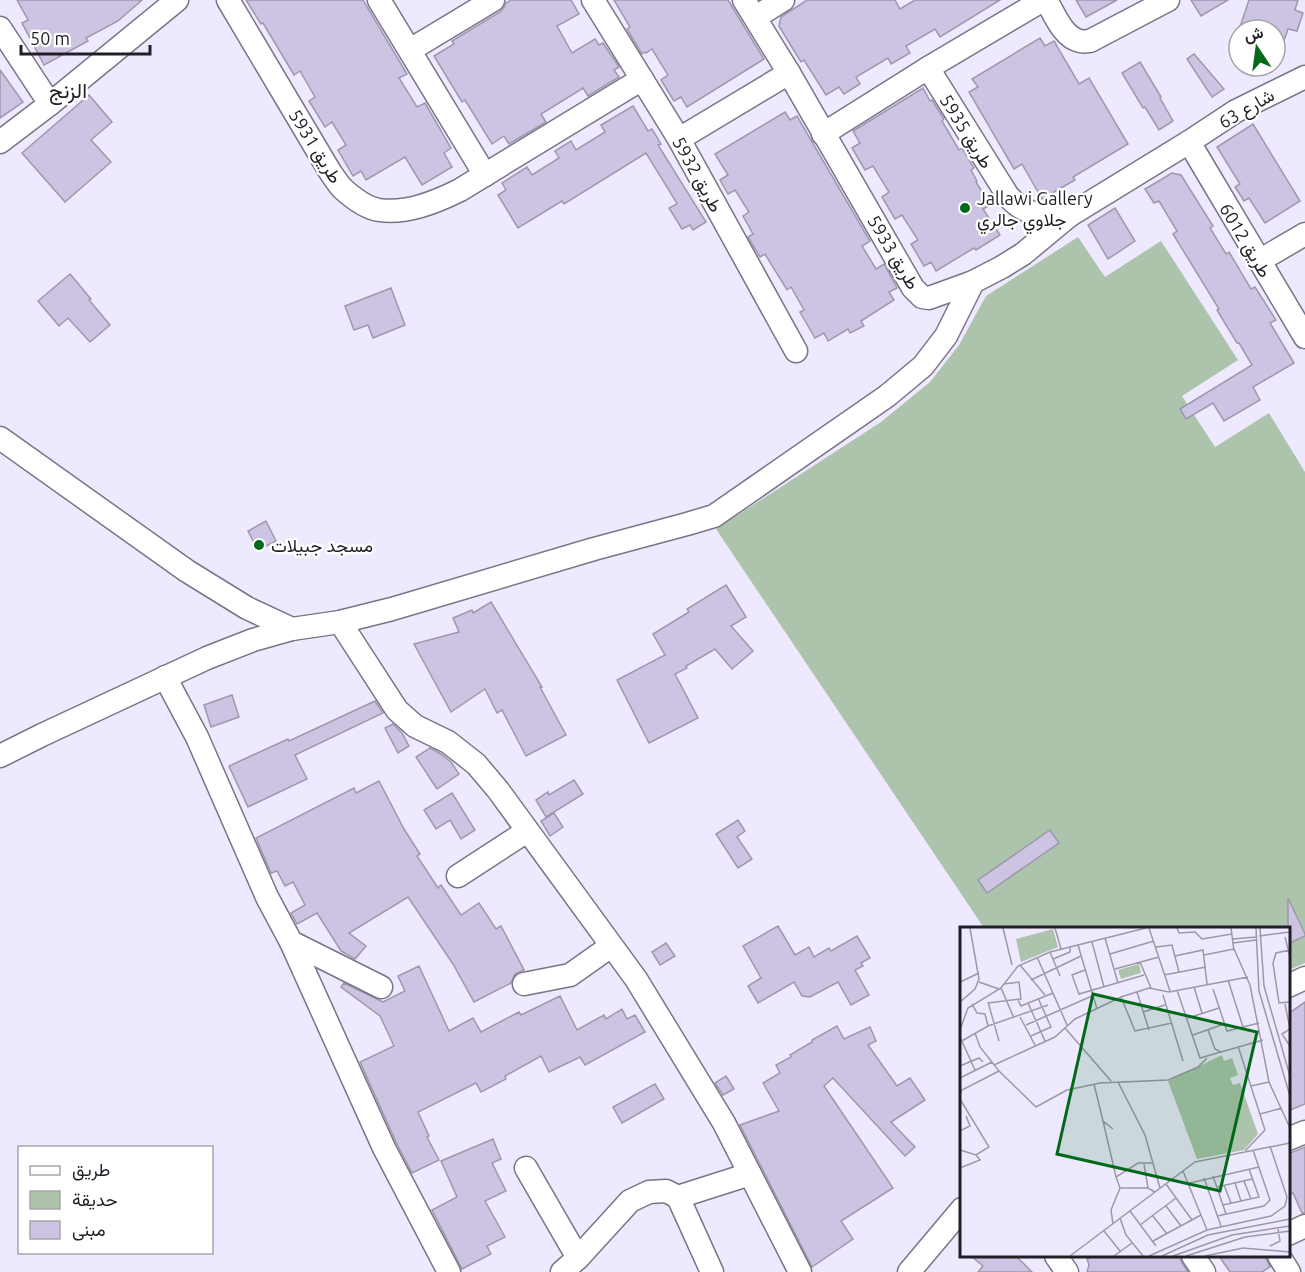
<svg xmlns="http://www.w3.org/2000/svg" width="1305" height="1272" viewBox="0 0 1305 1272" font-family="Ubuntu,Vazirmatn,sans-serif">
	<rect width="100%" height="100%" fill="#efe9ff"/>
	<polygon fill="#acc3ac" points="1078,237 1105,277 1161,241 1238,360 1182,396 1215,447 1269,413 1305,472 1305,963 1289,970 1288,928 984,928 716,529 881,422 930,382 959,345 986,296"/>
	<g fill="#cdc3e3" stroke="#9e98ad" stroke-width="1.5">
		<polygon points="17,0 142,0 118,21 86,38 88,41 44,65 22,23 28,20"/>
		<polygon points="246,0 363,0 407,74 399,78 417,107 425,103 451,148 444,153 452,167 422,185 405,157 366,180 361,171 353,176 338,150 346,145 332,122 325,127 309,101 315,97 300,71 294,75 263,23 261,24"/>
		<polygon points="511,0 571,0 579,14 557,26 572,53 595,39 599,45 603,43 619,67 614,70 619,77 588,96 583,88 541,114 546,122 509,144 504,136 492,144 465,100 462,102 434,56 454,44 452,41 500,12 504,7 506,3"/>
		<polygon points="614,0 728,0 764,59 687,107 681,97 674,101 661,80 668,75 652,49 646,53 645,52 642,54 627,29 630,27"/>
		<polygon points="807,0 895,0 900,9 915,0 1000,0 940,37 935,29 906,46 910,53 891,64 888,58 856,77 860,84 844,94 839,87 826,95 804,60 801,62 779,26 781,17"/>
		<polygon points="1076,0 1117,0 1086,17"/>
		<polygon points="1191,0 1228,0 1201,16"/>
		<polygon points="1249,0 1298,0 1295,10 1303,13 1297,31 1288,29 1277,61 1275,61 1275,30 1249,30 1240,27"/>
		<polygon points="1040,38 1045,46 1054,41 1079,84 1089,78 1128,144 1073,177 1075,180 1042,199 1022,164 1014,169 969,92 978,87 972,79"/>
		<polygon points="1194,54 1224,89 1212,97 1187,59"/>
		<polygon points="1140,62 1161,97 1160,98 1173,121 1159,130 1145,107 1143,108 1122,73"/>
		<polygon points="0,70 23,102 0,118"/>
		<polygon points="923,88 930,101 932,100 944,119 942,121 959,150 962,148 974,168 971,170 977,181 976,182 990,205 983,209 1000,235 976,250 974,248 936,271 931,262 924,266 911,244 918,240 902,215 895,219 882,197 889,192 873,166 865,170 852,148 860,143 853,131"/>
		<polygon points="89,95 112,122 91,140 111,162 65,202 22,153"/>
		<polygon points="633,106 648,131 652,129 661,144 658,145 706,222 693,230 690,225 682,229 669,208 677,204 675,200 646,153 564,204 562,201 518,228 498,195 506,190 502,183 527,167 532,175 559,158 555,151 571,141 576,150 605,132 601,125"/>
		<polygon points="785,112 790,120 797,116 870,241 862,246 876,269 884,264 897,288 889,292 894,300 861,321 864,326 850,333 848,329 828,341 824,333 815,338 800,312 804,310 791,287 787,290 765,254 760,257 748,237 753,234 743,216 749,212 735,190 728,194 720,180 728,175 715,154"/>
		<polygon points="1253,124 1300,201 1265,223 1249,198 1244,201 1235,187 1240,184 1217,147"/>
		<polygon points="1172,173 1181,175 1213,226 1210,228 1226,254 1229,252 1251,289 1255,287 1276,320 1270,323 1294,363 1253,387 1260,400 1224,421 1213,403 1186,419 1180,409 1252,365 1239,343 1237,343 1217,310 1219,309 1173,234 1177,231 1159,201 1154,203 1145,189"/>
		<polygon points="1115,208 1135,241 1108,259 1088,225"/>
		<polygon points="70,274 91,299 89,300 110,325 90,342 68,318 59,326 38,301"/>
		<polygon points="391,288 405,325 373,338 368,325 354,330 345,306"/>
		<polygon points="266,521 276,541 258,550 248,531"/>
		<polygon points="726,585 746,617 731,626 753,651 732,669 715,649 686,666 687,668 675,674 698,718 649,743 617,680 665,655 653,634 689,612 687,609"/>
		<polygon points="491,602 542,687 540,687 566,735 526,756 502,710 497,713 485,689 451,712 414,644 459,632 453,618 472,610 473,613"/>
		<polygon points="232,695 239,717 211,727 204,705"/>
		<polygon points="375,701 383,713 295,755 307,779 248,807 229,766 288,739 289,741"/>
		<polygon points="393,724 402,733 409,746 398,753 385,728"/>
		<polygon points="430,748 441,754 451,762 459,774 437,789 416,757"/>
		<polygon points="574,780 583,794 546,817 536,800 548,792 549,795"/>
		<polygon points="379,781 404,829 420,854 417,856 438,888 441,885 461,915 479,903 496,929 501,926 524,970 515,974 511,983 474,1002 453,964 408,897 349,933 366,946 355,959 341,951 317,913 297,924 291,913 305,905 293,882 285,886 277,871 271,873 256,838 354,788 356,793"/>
		<polygon points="452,793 475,830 461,839 450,820 436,829 424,810"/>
		<polygon points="554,813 563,827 550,836 541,821"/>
		<polygon points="738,820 745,831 737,837 752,859 738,868 716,834"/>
		<polygon points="1050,830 1059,843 987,893 978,880"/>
		<polygon points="1288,898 1305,934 1305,936 1288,944"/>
		<polygon points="778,926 795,955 809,947 814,957 829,948 831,951 857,936 870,958 861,963 863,966 855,970 869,995 851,1005 838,982 810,997 802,996 794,982 758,1003 748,986 761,978 743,946"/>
		<polygon points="666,943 675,956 660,965 652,952"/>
		<polygon points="419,966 449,1031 473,1018 481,1032 519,1012 521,1015 560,996 577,1030 604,1015 606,1019 622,1009 627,1019 635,1015 645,1032 585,1065 580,1057 549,1072 541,1056 505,1076 506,1079 481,1092 476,1083 418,1112 429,1136 427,1137 439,1160 412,1173 396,1142 360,1062 394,1046 380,1016 341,987 344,983 383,1002 405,991 398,976"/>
		<polygon points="1305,1002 1305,1104 1288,1111 1288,1014"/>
		<polygon points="837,1026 844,1039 870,1027 876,1041 868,1045 897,1086 910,1078 925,1100 891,1122 915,1147 905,1156 833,1078 824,1086 893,1188 841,1221 853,1239 812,1267 740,1125 779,1111 763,1083 780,1073 776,1065 791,1057 790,1055 812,1042 812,1040"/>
		<polygon points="726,1076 734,1089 723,1095 715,1083"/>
		<polygon points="655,1084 664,1099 622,1123 613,1107"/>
		<polygon points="493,1139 501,1159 492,1163 506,1191 485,1201 505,1237 487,1246 491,1254 462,1269 432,1210 457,1197 441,1161"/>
		<polygon points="1305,1147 1305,1213 1302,1213 1293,1193 1288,1195 1288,1154"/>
		<polygon points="971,1256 1016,1256 1032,1272 978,1272 983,1266"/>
		<polygon points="1093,1256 1180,1256 1182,1263 1188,1272 1087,1272 1089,1265 1087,1259"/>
		<polygon points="1219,1256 1265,1256 1270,1267 1262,1272 1230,1272"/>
	</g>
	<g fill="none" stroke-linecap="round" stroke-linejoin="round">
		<g stroke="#7a7487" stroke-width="25">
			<g id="minor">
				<path d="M228,0L329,170C333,176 338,184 343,189C353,198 366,208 379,210C407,214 436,202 460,190L642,79"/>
				<polyline points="379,0 485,175"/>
				<polyline points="593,0 679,139 796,351"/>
				<polyline points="744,0 789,73 913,288 922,297 929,298 973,282 1002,267 1023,254 1070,215 1189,142 1236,111 1305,77"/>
				<path d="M1046,0C1054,13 1063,38 1080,41C1083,42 1086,41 1090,41L1168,0"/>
				<polyline points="756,17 783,0"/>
				<polyline points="0,28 50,104"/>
				<polyline points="410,50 493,0"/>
				<path d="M928,68L1008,196C1026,217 1044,216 1070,215"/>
				<polyline points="823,134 928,68 1043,0"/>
				<polyline points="679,139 789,73"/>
				<polyline points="0,142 50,104 177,0"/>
				<polyline points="1189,142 1305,337"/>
				<polyline points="1259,261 1305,234"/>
				<polyline points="0,438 187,571 247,608 292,629"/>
				<polyline points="340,622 397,710 415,726 448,742 476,764 498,790 636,979 724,1123 800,1272"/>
				<polyline points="165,677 197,737 267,897 291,942 381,987"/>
				<polyline points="0,756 42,735 207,658 253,640 292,629 340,622 392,609 594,549 687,524 714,516 887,396 923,366 946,336 973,282"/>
				<polyline points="458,876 527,831"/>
				<polyline points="291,942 384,1148 449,1272"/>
				<polyline points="524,984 570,975 611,946"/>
				<polyline points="1288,986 1305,978"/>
				<polyline points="1288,1139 1305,1132"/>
				<polyline points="526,1168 578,1258"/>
				<polyline points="678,1197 712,1272"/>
				<polyline points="1288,1234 1305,1226"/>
				<polyline points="1056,1256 1067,1272"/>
				<polyline points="1193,1256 1204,1272"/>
				<polyline points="1279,1256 1289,1272"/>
				<polyline points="562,1272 578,1258 630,1201 649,1192 666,1191 678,1197 750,1174"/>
				<polyline points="909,1272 962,1209"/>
			</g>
		</g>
		<use href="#minor" stroke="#fff" stroke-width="22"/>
	</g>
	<g fill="#006a18" stroke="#fff" stroke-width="2">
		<circle cx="965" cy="208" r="6"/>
		<circle cx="259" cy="545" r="6"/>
	</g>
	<g text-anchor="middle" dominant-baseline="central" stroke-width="4.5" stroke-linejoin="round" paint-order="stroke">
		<g font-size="18" fill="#211e26" stroke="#fff">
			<text transform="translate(1246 108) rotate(-30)">شارع 63</text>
			<text transform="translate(967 131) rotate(58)">طريق 5935</text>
			<text transform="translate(316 146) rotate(58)">طريق 5931</text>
			<text transform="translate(698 174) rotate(61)">طريق 5932</text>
			<text transform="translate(1246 240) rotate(59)">طريق 6012</text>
			<text transform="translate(894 252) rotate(59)">طريق 5933</text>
		</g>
		<g font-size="18" fill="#211e26" stroke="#fff" text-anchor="start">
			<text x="977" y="198">Jallawi Gallery<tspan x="977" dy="21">جلاوي جالري</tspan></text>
			<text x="271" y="545">مسجد جبيلات</text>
		</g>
		<g font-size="21" fill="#211e26" stroke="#fff">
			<text x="68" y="90">الزنج</text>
		</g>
	</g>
	<g transform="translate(960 927)">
		<rect width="330" height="330" fill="#efe9ff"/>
		<path d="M93,2L98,20L61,35L56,12ZM179,37L181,46L161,52L158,43ZM262,128L264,134L272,131L278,148L270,151L273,158L280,156L298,207L284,223L237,232L208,154Z" fill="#acc3ac"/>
		<path fill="none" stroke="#9d98a8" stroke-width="1.5" d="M43,1L52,38M95,1L101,22M189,1L210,64M217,1L219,6L235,5L242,12L272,7M271,1L274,24M296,1L299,64L330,169M300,1L304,59L330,149M299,9L330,5M325,10L330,30M145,11L158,56M273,12L296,10M132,15L144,60M273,16L296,13M118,18L137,82M196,20L212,18L219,45M274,22L290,58L309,155L330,201M330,23L316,26L313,36L319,76L330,75M90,25L100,49M150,27L194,14M244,28L274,22M215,29L243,23L247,57M77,30L107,98M93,32L110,25V20M180,35L191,61M60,38L85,68M155,42L199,30M125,43L112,48L119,67L184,48M204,48L246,40M71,53L121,29M268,53L283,100M0,55L19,46M19,55L39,62M234,60L242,86M41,61L54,91M253,62L267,104L299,96M217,63L240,131L303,113M177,65L189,103M203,68L223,134M161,70L175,104L212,96M58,73L61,79L93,66M0,75L15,62L19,52L10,1M28,75L39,114M28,76L61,72L59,55L44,57M68,76L85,114M12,77L17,86L25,87L28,99M325,77L330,102L322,107L330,119M183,85L205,78M60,90L75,118M228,91L259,81M66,98L132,69M105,101L151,154M0,103L8,81L41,61L58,39L90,25L186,1M248,103L255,122L261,125M15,106L20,120L39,144L76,180L107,163L140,156L208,153L238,140L247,131M233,108L264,97M71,109L91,100L78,71M0,110L15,143M0,115L28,99L88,78M278,119L305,203M34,138L95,110L115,92L161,70L189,61L209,65L288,50M0,139L19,131L23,135M0,151L32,135M158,155L185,208L200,261M134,157L143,194L153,202M291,159L309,155M0,167L2,163L39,144M0,172L29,220L16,228L0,223M300,187L322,181M143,194L156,250M0,204L10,199L6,189M310,219L327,270M285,224L305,203M184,237L188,261M0,241L20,233L16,228M223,244L247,303M253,249L266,287M244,251L261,299M284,254L291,272M230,256L299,240M275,256L281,274M206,257L232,293M264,258L271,276M257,260L292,252M160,261H188L195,265M263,278L299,270L289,242M206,279L221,299M170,284L196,319M193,289L207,307M257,289L304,279L310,273L293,223M160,291L166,308L183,329M153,297L151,283L160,261L156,250L178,236H193M180,298L216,271M144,304L160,324M193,314L241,288M310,319L320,314L318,302M110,329L235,235L330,216M154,329L172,316M189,329L247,303L311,289L325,279L327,270M202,329L248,308L330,292M213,329L272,308L330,299M226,329L285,310L330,304M245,329L283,321L330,325"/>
		<path fill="#006a18" fill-opacity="0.15" stroke="#006a18" stroke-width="3" d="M133,67L297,105L260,264L97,227Z"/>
		<rect width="330" height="330" fill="none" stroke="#211e26" stroke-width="3"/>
	</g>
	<rect x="18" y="1146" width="195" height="108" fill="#ffffff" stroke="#a6a5a8" stroke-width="1.5"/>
	<rect x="30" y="1166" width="30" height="9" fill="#ffffff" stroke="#a6a5a8" stroke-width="1.5"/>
	<text x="72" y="1176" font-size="18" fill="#211e26">طريق</text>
	<rect x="30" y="1191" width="30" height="18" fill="#acc3ac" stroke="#a6a5a8" stroke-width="1.5"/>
	<text x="72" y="1206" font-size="18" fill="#211e26">حديقة</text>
	<rect x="30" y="1221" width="30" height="18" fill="#cdc3e3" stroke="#a6a5a8" stroke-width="1.5"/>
	<text x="72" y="1236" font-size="18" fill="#211e26">مبنى</text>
	<g transform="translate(1257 48) rotate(347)"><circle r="28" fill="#ffffff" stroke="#a6a5a8" stroke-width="1.5"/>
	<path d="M0-4.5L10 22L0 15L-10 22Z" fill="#006a18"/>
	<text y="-9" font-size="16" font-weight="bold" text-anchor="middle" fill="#211e26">ش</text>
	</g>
	<path d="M21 45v9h129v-9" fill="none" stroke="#211e26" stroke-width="3"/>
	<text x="30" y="45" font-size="18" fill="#211e26" stroke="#ffffff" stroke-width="4.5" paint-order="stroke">50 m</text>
</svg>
